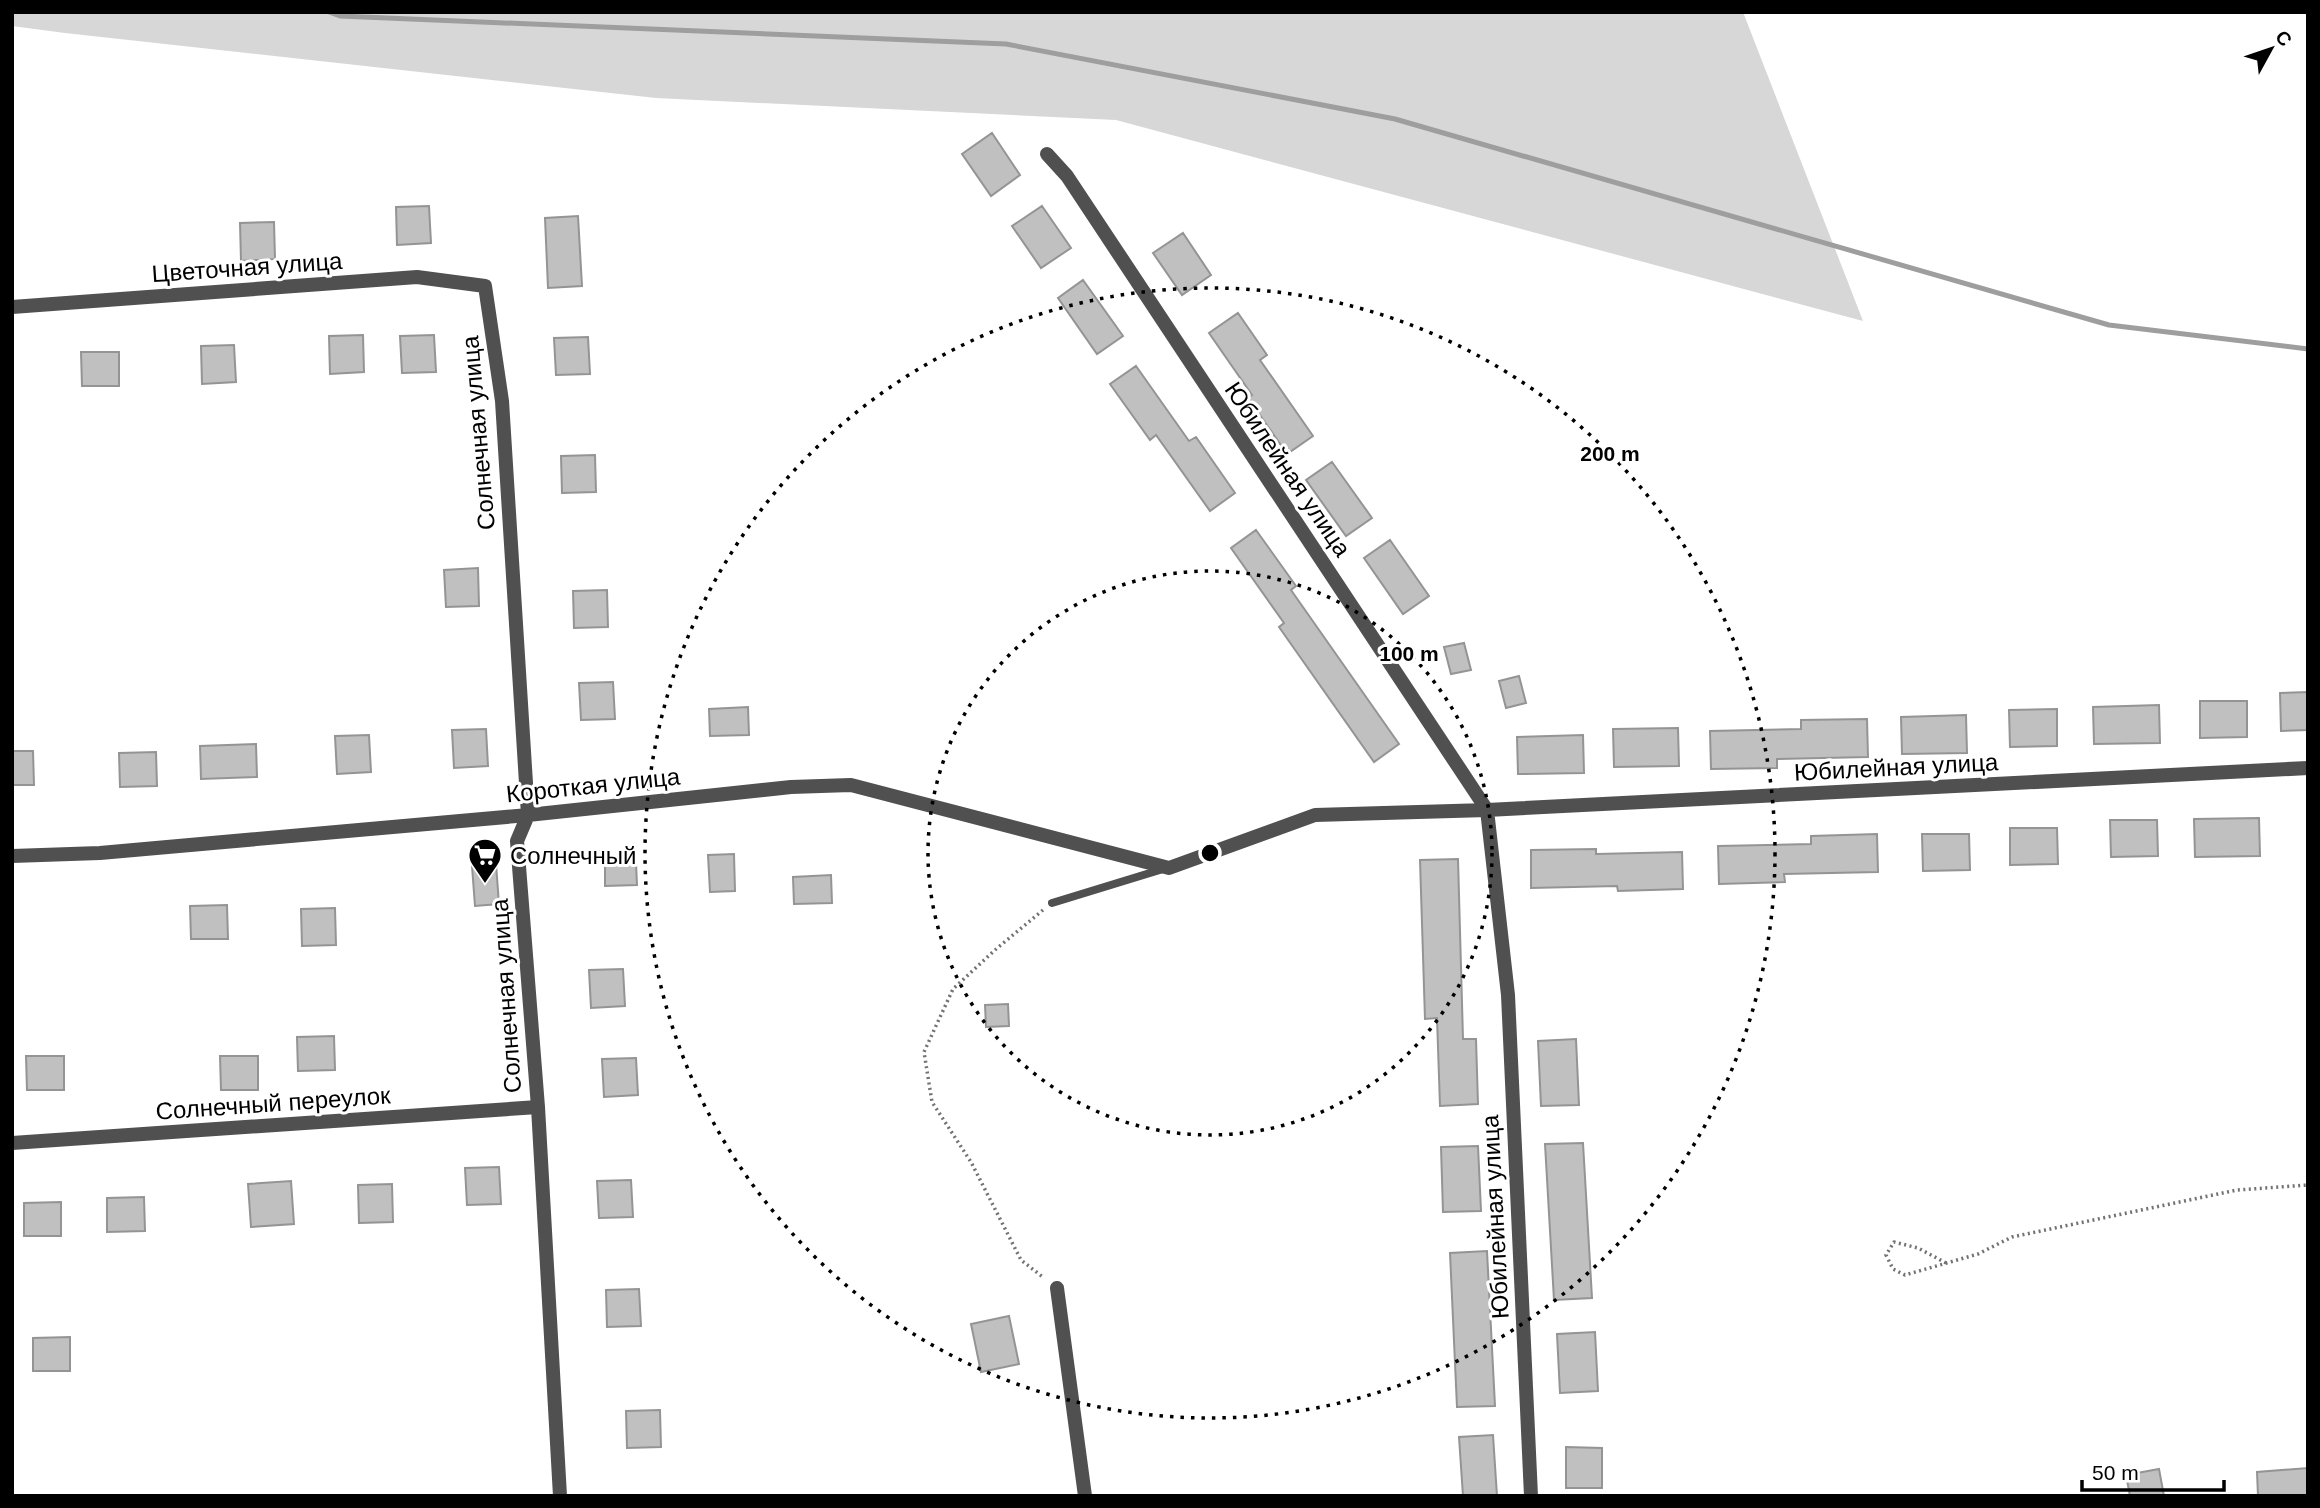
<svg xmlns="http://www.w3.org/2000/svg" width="2320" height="1508" viewBox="0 0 2320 1508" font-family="Arial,sans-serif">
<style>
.green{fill:#d7d7d7}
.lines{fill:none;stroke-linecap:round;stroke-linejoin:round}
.stream{stroke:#9e9e9e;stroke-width:5}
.building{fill:#c0c0c0;stroke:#949494;stroke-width:2}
.path{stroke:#727272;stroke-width:3.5;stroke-dasharray:2 3.5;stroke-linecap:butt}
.service{stroke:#505050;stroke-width:8}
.minor{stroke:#505050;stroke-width:14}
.ring{fill:none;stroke:#000;stroke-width:3.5;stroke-dasharray:3.5 7}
.labels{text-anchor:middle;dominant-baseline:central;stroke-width:6;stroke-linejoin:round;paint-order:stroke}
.street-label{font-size:24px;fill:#000;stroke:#fff}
.poi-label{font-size:24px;fill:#000;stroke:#fff;text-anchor:start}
.centre{fill:#000;stroke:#fff;stroke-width:3.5}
.ring-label{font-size:21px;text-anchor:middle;font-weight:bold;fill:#000;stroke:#fff;stroke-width:6;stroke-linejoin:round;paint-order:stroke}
</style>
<rect width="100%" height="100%" fill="#fff"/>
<!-- green -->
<path class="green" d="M12,12H1743L1863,321L1116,120L656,98L65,33L12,26Z"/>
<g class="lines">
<!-- stream -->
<path class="stream" d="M329,12L340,16L1006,44L1395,119L2109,325L2308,349"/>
</g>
<!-- building -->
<path class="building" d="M992,133L1020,175L991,196L962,154Z
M429,206L431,243L397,245L396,207Z
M1042,206L1071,248L1041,268L1012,226Z
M578,216L582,286L548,288L545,218Z
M274,222L275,259L241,261L240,223Z
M1183,233L1211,275L1182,295L1153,253Z
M1083,280L1123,336L1097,354L1058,298Z
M1238,313L1267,355L1260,360L1313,436L1287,454L1248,398L1252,395L1209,333Z
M363,335L364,372L330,374L329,336Z
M434,335L436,372L402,373L400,336Z
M588,337L590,374L556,375L554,338Z
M234,345L236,382L202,384L201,346Z
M81,352H119V386H82Z
M1136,366L1189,441L1196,437L1235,493L1210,511L1156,435L1150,440L1110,384Z
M595,455L596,492L562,493L561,456Z
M1332,462L1372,518L1346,536L1306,480Z
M1256,530L1296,586L1291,590L1399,744L1374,762L1279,627L1284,623L1231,548Z
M1390,540L1429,596L1403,614L1364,558Z
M478,568L479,606L446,607L444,570Z
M607,590L608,627L574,628L573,591Z
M1464,643L1471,670L1451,674L1444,647Z
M1519,676L1526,703L1506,708L1499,681Z
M613,682L615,719L581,720L579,683Z
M2308,692V730L2281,731L2280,693Z
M2200,701H2247V737L2200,738Z
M2159,705L2160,743L2094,744L2093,707Z
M748,707L749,735L710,736L709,709Z
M2057,709V746L2010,747L2009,710Z
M1966,715L1967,753L1902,754L1901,717Z
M1867,719L1868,757L1777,759V768L1711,769L1710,731L1801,729V720Z
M1678,728L1679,766L1614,767L1613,729Z
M486,729L488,766L454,768L452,730Z
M369,735L371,772L337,774L335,736Z
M1583,735L1584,773L1518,774L1517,737Z
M256,744L257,777L201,779L200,746Z
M12,751H33L34,785H12Z
M156,752L157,786L120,787L119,753Z
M2259,818L2260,856L2195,857L2194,819Z
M2110,820H2157L2158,856L2111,857Z
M2010,828H2057L2058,864L2010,865Z
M1877,834L1878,872L1784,874L1785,882L1719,884L1718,846L1811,844V836Z
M1922,834H1969L1970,870L1923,871Z
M1596,849V854L1682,852L1683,889L1618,891L1617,886L1531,888V850Z
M734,854L735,891L710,892L708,855Z
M1458,859L1463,1039H1476L1478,1104L1440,1106L1437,1018L1425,1019L1420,860Z
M636,863L637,885L605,886V864Z
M496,864L499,904L475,906L472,866Z
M831,875L832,903L794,904L793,877Z
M227,905L228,939H191L190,906Z
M335,908L336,945L302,946L301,909Z
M623,969L625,1006L591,1008L589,970Z
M1008,1004L1009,1026L986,1027L985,1005Z
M334,1036L335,1070L298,1071L297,1037Z
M1576,1039L1579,1105L1541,1106L1538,1041Z
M26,1056H64V1090H27Z
M220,1056H258V1090H221Z
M636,1058L638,1095L604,1097L602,1059Z
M1583,1143L1592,1298L1554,1300L1545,1144Z
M1478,1146L1481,1211L1443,1212L1441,1147Z
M499,1167L501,1204L467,1205L465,1168Z
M631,1180L633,1217L599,1218L597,1181Z
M291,1181L294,1224L251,1227L248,1184Z
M392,1184L393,1222L359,1223L358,1185Z
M144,1197L145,1231L107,1232V1198Z
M61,1202V1236H24V1203Z
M1487,1251L1495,1406L1457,1407L1450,1253Z
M639,1289L641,1326L607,1327L606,1290Z
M1009,1316L1019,1364L981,1372L971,1324Z
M1595,1332L1598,1391L1560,1393L1557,1334Z
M70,1337V1371H33V1338Z
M660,1410L661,1447L627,1448L626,1411Z
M1493,1435L1497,1496H1463L1459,1437Z
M1566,1447L1602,1448V1488H1566Z
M2308,1468V1496H2258L2257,1472Z
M2159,1469L2164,1496H2130L2126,1475Z"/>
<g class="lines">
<!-- path -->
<path class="path" d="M1043,910L995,950L953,989L924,1052L932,1102L971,1162L1021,1260L1044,1278
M1946,1263L1918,1248L1894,1242L1886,1255L1893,1269L1905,1275L1978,1254L2012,1237L2237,1190L2308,1185"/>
<!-- service -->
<path class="service" d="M1052,903L1163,869"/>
<!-- minor -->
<path class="minor" d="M1047,154L1067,176L1487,810L1508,995L1531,1496
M12,307L417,277L485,286L502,401L528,815L517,841L538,1107L560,1496
M12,856L100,853L528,815L791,787L851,785L1169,868L1315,815L1487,810L2308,768
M12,1143L538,1107
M1057,1288L1085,1496"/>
</g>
<!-- distance rings -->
<g class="ring">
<circle cx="1210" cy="853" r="282"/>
<circle cx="1210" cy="853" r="565"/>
</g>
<!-- icons -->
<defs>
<symbol id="supermarket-pin" viewBox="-11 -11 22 30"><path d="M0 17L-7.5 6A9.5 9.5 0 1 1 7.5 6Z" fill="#000" stroke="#fff"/><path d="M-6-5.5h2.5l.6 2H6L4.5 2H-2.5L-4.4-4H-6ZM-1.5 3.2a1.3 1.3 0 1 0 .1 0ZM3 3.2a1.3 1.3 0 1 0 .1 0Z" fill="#fff"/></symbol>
</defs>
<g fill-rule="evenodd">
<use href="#supermarket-pin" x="466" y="836" width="38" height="52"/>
</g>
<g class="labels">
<!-- street labels -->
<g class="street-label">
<text transform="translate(247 267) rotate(-4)">Цветочная улица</text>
<text transform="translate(478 433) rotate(-95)">Солнечная улица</text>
<text transform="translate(1288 469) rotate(56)">Юбилейная улица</text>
<text transform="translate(1896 767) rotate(-3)">Юбилейная улица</text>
<text transform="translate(593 785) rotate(-6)">Короткая улица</text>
<text transform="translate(506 996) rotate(-94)">Солнечная улица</text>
<text transform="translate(273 1103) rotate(-4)">Солнечный переулок</text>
<text transform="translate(1495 1217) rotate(-93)">Юбилейная улица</text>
</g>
<!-- poi labels -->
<g class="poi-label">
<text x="510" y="855">Солнечный</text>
</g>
</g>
<circle cx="1210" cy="853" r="10" class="centre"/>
<g class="ring-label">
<text x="1610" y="461">200 m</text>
<text x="1409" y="661">100 m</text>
</g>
<!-- border -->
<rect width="2320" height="1508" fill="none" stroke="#000000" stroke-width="28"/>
<!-- north arrow -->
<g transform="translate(2271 49) rotate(50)" stroke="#ffffff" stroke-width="5" paint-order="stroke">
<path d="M0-5L12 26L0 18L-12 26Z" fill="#000000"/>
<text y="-10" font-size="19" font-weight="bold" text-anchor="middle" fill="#000000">С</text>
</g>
<!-- scale -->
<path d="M2082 1480v10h142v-10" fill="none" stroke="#000000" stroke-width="3.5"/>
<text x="2092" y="1480" font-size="21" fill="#000000" stroke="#ffffff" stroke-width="5" paint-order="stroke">50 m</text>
</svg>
